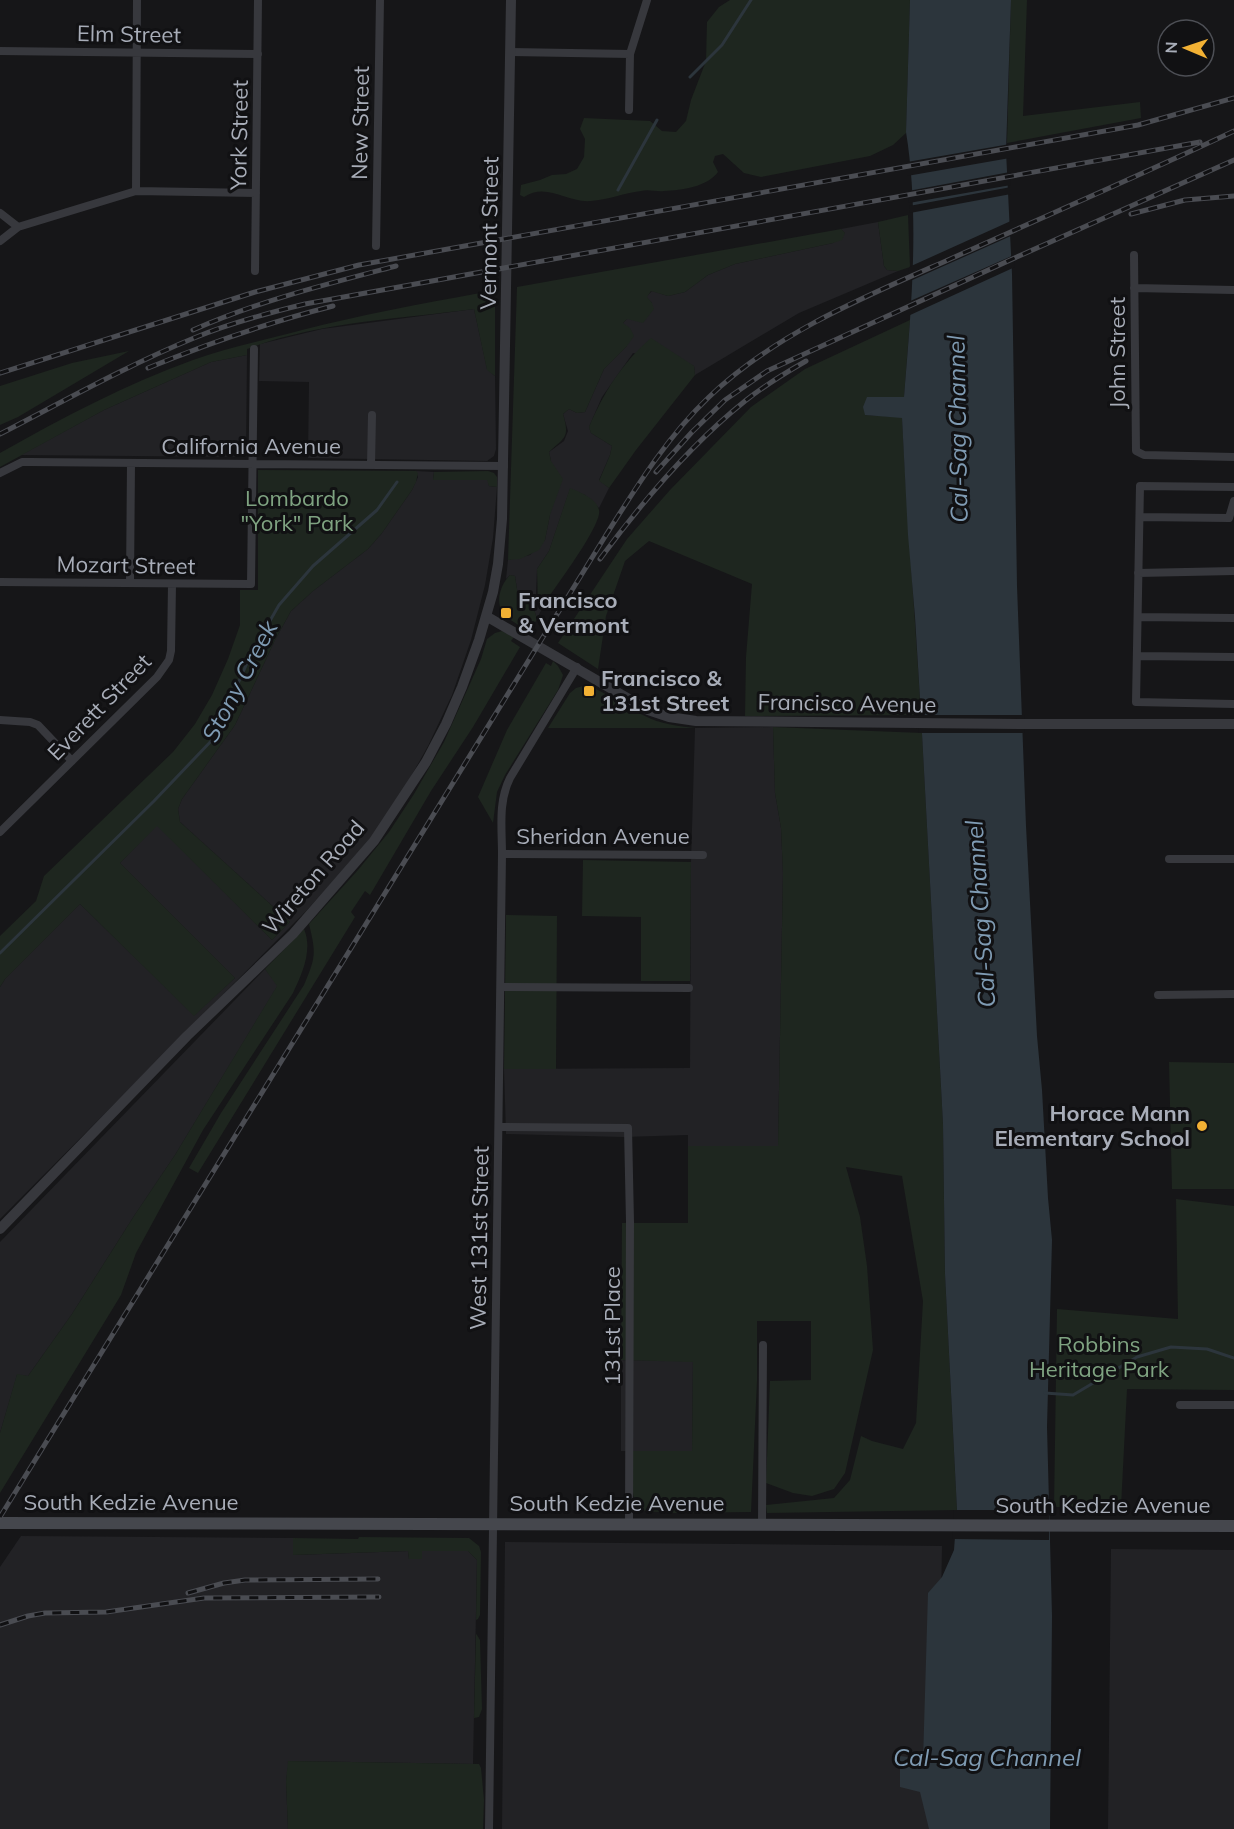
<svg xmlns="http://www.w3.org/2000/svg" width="1234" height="1829" viewBox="0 0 1234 1829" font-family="Mulish,sans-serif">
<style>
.built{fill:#222225}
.green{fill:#1e261f}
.water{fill:#2c353c}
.pier{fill:#161618}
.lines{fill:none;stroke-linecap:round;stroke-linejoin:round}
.stream{stroke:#2c353c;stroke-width:3}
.minor{stroke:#37383d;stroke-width:8}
.tertiary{stroke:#37383d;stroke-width:10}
.secondary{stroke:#45474d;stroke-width:12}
.rail-casing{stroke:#4a4c52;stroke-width:5}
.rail{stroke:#111113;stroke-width:3;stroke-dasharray:9;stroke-linecap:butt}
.poi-dot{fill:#f2b134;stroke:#111113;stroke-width:2}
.labels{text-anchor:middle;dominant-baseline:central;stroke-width:6;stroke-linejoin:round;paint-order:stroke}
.street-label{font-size:22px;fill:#a8adb8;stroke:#111113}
.park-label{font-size:22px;fill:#7fa381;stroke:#111113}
.poi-label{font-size:22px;font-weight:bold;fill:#a8adb8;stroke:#111113;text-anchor:start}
.water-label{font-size:24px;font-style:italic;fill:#7f9bb3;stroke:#111113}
</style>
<rect width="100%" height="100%" fill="#161618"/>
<!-- built -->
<path class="built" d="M878,222L884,266L887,270L898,271L799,313L695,375L694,366L633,353L602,397L589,427L591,433L612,446L610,455L599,480L609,488L599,508L585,495L570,489L549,551L537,569L536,594L538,604H544L537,619L533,606L530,603L522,600L518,596L515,576L510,575L506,579L508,560L530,555L545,540L550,515L551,461L549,452L564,441L568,431L563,414L569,409L577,413L585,412L604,369L627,346L622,324L627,319L652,303L646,297L652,291L668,296L685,292L708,275L735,264L833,243L845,233L841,229Z
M474,309L487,369L495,376L496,449L494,456L487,461L308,458L309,382L259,381L260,344L322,329Z
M247,355L246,454L243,457L21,455L104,410L211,362Z
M416,471L434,472L433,480H488L489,486L497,487L493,538L485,585L471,640L452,695L428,746L400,796L370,840L307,910L0,1219V987L5,979L80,904L194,1015L235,978L120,863L157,825L272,940L290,922L180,822L178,809L182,799L235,725L275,640L291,611L313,591L368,549L382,533L412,490L418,477Z
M773,727L775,793L781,828L783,873L778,1146H688V1135L623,1137L506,1134L504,1069L690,1068L691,862L695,728Z
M265,969L278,985L175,1155L134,1216L72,1314L28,1376L17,1375L0,1433V1242Z
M621,1360L693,1361L692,1451H621Z
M21,1536L293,1538V1555L408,1551L409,1559H422V1551H468L477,1560L473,1764L289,1761L286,1781L288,1829H0V1567Z
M505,1542L942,1546L937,1829H502Z
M1111,1549L1234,1550V1829H1108Z"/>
<!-- green -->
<path class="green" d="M730,0H910L906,133L893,145L870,156L761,177L744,173L723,154L715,156L713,162L718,172C707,187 682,190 664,191C656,192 649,189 641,191C624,193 607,200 591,201C566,203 547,182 524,197L520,195L521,185L540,180L552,175L566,174L577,169L584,157L585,139L580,129L584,118L650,121L662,131L676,132L686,121L691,100L706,61L707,22L719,7Z
M1011,0H1027L1023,116L1140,102L1141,118L1007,143Z
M908,215L910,267L898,271L887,270L884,266L878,222Z
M841,229L845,233L842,240L833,243L735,264L708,275L685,292L668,296L651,291L647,297L652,303L654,309L643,323L627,319L623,323L630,328L634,336L627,346L604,369L585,412L577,413L569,409L563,414C570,438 565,437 549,452L551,461L563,479L550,515L545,540L539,550L520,559L508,560L517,287Z
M480,293L491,294L495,307V376L487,370L474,309C400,319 317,322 247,349V355L211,362L104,410L0,467V453C62,418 126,384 193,360C229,347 265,340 302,330C361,315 420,304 480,293Z
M910,320L904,397H868L865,415L902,417C907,517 915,616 921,715L745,716L746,657L752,584L649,541L625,561L606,616L598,669L558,643L627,539L670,490L751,407L805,369Z
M651,338L694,366L695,375L636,450L609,488L599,481L610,455L612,446L591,433L589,427C604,392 622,363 651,338Z
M129,351L18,417L0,425V386L72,363Z
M258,470L416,471L418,473L416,482L412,490L382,533L368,549L313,591L291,611L275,640L235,725L182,799L178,809L180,822L290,922L272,940L157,826L120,863L235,978L194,1016L80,904L5,979L0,987V936L36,901L44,876L173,752L195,724L212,695L228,659L240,625V590H258Z
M488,471L494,473L497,477V487L489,486L487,480H433L434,472Z
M570,488C580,492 597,499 599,510C603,524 554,589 544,604L538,605L537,569L549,551Z
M510,575L515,576L518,596L522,600L530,603L533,606L537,619L532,628L523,625L521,627C516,623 509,620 505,615C494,604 500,585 510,575Z
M502,631L514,637L511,641L520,647L473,727L431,791L370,895L365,891L351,912L355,917L198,1173L189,1168L221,1113L304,985C316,957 316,953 309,924L358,870L389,832L414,794L444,742L481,659L487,639L495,633Z
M553,661L558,666L563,675L558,690L505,775L497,792L493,823L478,797L507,730L546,663L551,666Z
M587,685C607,693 625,707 645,716C660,724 678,726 695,728H548L570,693L576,688Z
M773,727L922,733L943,1124L945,1274L957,1510L767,1513L766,1505L834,1498L850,1480L861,1436L872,1441L903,1449L916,1423L923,1301L902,1176L846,1167L860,1217L867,1266L873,1350L845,1473L834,1489L812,1496L793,1493L766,1483L770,1381L811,1380V1321H757V1381L751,1512L675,1513L645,1511L635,1504L632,1487V1451H692L693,1362L621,1360L622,1223H688V1146H778L783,873L781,828L775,793Z
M583,860L691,862L690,981H641V917L582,916Z
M506,915L557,916L556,1069H504Z
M304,929C313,950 302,974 293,993L203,1130L136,1253L121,1295L0,1493V1433L17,1374L28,1376L72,1314L134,1216L175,1155L277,986L265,969Z
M1169,1062L1234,1063V1189H1172Z
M1176,1199L1234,1206V1390L1127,1389L1121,1507H1054L1057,1309L1178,1319Z
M359,1537L469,1538L479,1546L481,1552L480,1615L478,1619L476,1620L477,1560L468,1551H422V1559H409L408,1551L293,1555V1538L358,1539Z
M476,1634L477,1635L480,1640L482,1709L479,1717L474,1718Z
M288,1761L479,1764L481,1768L484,1800L483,1829H288L286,1781Z"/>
<!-- water -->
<path class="water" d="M910,0H1011L1006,151L1012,274L1017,586L1026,826L1037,1036L1042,1090L1048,1198L1052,1240L1047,1427L1052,1616L1050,1829H929L920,1792L900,1787V1756L908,1757L917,1763L923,1761L928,1593L942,1577L954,1550L957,1510L945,1274L943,1124L921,715L915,617L908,535L902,418L865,415L863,407L867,397H904C911,310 920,219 906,132Z"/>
<!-- pier -->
<path class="pier" d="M1010,144V158L907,176V162Z
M1010,172L1011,185L909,203L908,191Z
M1011,187V194L910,213L909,206Z
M1013,220V235L908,282L909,267Z
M1014,255L1015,267L908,316V302Z
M918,715H1024L1025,733H919Z
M954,1510H1049V1540L952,1539Z"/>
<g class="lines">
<!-- stream -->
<path class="stream" d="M690,77L722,45L751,0
M618,190L657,120
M0,953L154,801L214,738L251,654L279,605L313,566L377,510L397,482
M1045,1393L1073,1395L1137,1357L1171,1347L1207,1349L1234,1358"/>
<!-- minor -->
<path class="minor" d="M0,51L258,54
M511,52L630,54
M629,110L630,54L647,0
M136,191L137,0
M0,213L18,227
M0,241L18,227L136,191L256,193
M376,246L380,0
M1134,255L1136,451L1144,455L1234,457
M255,271L258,0
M1134,288L1234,290
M371,465L372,415
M0,473L22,462H30L504,466
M1234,487L1140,486L1136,702L1234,704
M1140,517L1229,518L1234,501
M1138,573L1234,571
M0,582L251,584L254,349
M130,583L131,463
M1138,617L1234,618
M1137,656L1234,657
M0,720L30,722L38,725L72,761
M0,832L157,677L169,660L171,651L172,584
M502,854L703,855
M1169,859H1234
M501,987L689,988
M1158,995L1234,994
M499,1127L628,1128L630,1222L629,1524
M1180,1405H1234
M762,1525L763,1345
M489,1829L502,854C502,828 498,802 510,778L577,667"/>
<!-- tertiary -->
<path class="tertiary" d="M486,616L648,710L669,717L696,721L1025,724H1234
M0,1229L187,1036L293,934L374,841L426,762L446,724L462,687L479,640L493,592L498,564L502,519L511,0"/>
<!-- secondary -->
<path class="secondary" d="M0,1523L1234,1526"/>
<defs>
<path id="rail" d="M1131,214L1185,200L1234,196
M193,330C258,301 327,284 396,266
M148,368C209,343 270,322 333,306
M0,373L255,292L359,265L1138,125L1234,98
M0,434C64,401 128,365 194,338C230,323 268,313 305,304L1200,142
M656,472L692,432L725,400L767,371L1019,256L1234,160
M600,559C642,502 690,445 745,401C764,386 785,373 806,361
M0,1517L606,535C637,486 667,437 709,397C776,333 864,297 948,260C1043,217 1139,176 1234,131
M188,1593L224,1583L245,1580L378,1579
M0,1625L28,1616L45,1613L106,1612L204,1598L379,1597"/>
</defs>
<!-- rail casing -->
<use href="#rail" class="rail-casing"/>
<!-- rail -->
<use href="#rail" class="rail"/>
</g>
<!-- markers -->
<g class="poi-dot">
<rect x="500" y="607" width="12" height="12" rx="3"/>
<rect x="583" y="685" width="12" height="12" rx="3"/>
<circle cx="1202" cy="1126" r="6"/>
</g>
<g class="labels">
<!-- street labels -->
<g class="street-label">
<text transform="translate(129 34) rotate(1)">Elm Street</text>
<text transform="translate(360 123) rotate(-89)">New Street</text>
<text transform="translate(239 135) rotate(-89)">York Street</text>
<text transform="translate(489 233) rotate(-89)">Vermont Street</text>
<text transform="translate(1117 353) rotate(-90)">John Street</text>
<text x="251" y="446">California Avenue</text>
<text transform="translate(126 565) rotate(1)">Mozart Street</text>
<text transform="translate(847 703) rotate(1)">Francisco Avenue</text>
<text transform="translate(99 707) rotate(-46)">Everett Street</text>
<text x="603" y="836">Sheridan Avenue</text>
<text transform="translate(313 877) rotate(-49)">Wireton Road</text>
<text transform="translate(479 1238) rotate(-89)">West 131st Street</text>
<text transform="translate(612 1326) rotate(-90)">131st Place</text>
<text x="131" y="1502">South Kedzie Avenue</text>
<text x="617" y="1503">South Kedzie Avenue</text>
<text x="1103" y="1505">South Kedzie Avenue</text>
</g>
<!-- park labels -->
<g class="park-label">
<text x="297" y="498">Lombardo<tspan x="297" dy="25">"York" Park</tspan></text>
<text x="1099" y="1344">Robbins<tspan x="1099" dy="25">Heritage Park</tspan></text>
</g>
<!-- poi labels -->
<g class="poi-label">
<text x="518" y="600">Francisco<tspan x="518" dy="25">&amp; Vermont</tspan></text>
<text x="601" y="678">Francisco &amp;<tspan x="601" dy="25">131st Street</tspan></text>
<text x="1190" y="1113" text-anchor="end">Horace Mann<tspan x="1190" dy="25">Elementary School</tspan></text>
</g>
<!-- water labels -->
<g class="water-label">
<text transform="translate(957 429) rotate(-91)">Cal-Sag Channel</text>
<text transform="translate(239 681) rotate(-62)">Stony Creek</text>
<text transform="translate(980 914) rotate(-94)">Cal-Sag Channel</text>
<text x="987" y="1757">Cal-Sag Channel</text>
</g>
</g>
<!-- north arrow -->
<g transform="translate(1186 48) rotate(272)"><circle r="28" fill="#111113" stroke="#4d4f55" stroke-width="1.5"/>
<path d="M0-4.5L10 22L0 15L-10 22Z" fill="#f2b134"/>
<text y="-9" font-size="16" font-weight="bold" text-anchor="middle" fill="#a8adb8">N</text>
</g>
</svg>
